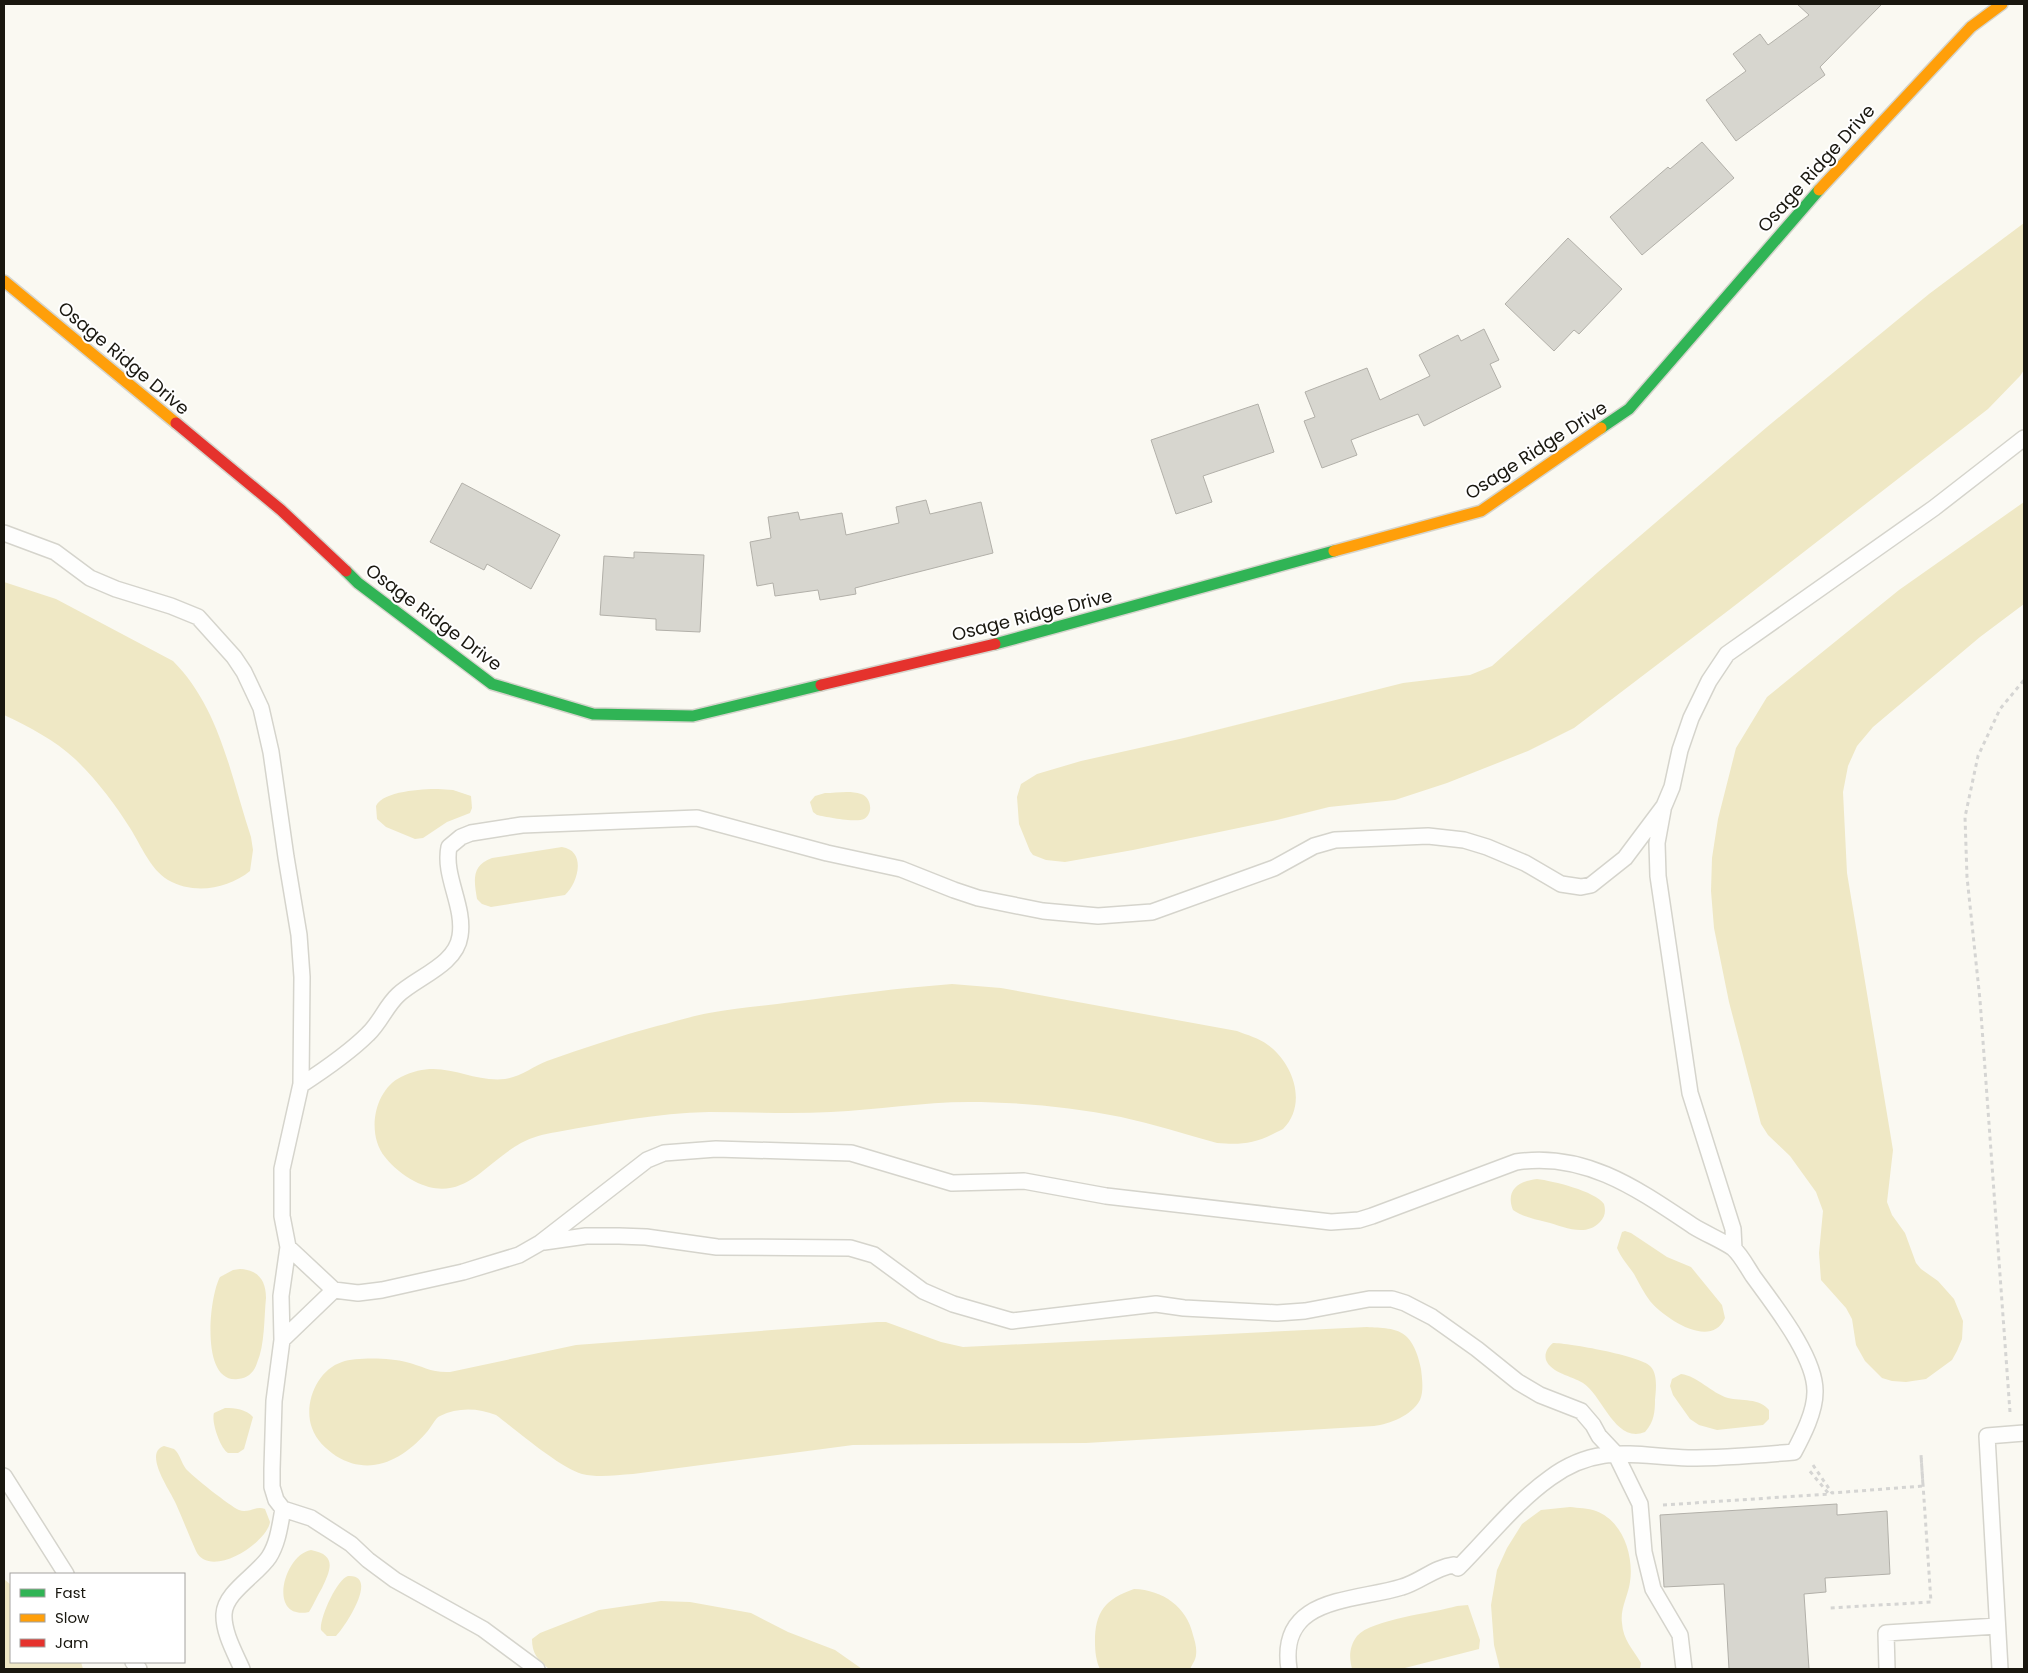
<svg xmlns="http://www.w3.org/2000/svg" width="2028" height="1673" viewBox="0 0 2028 1673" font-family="Poppins,sans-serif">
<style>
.green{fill:#efe8c5}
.building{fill:#d7d6cf;stroke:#b2b0a9}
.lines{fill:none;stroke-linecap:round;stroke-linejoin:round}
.lane-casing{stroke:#d5d4cc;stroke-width:18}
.fast-casing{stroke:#d5d4cc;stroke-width:14}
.slow-casing{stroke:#d5d4cc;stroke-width:14}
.jam-casing{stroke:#d5d4cc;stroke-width:14}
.path{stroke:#d5d5d3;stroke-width:3;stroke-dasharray:4 4;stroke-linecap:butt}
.lane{stroke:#fefefd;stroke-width:15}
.fast{stroke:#30b455;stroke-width:11}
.slow{stroke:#ff9f0a;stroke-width:11}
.jam{stroke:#e5322d;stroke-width:11}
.labels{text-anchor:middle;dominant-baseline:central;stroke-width:4;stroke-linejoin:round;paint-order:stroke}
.street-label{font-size:18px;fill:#19170f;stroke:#fff}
</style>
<rect width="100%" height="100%" fill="#faf9f2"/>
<!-- green -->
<path class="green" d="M2024,223V370L2020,376L1988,409L1729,610L1574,728L1528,751L1447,783L1395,800L1329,807L1277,820L1133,850L1065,862L1046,860L1033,855L1030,851L1019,824L1017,797L1021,784L1037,774L1081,761L1184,738L1403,683L1470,675L1492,666L1598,572L1767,427L1929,294Z
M2024,502V604L1980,637L1873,727L1857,746L1848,766L1843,792L1847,873L1893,1150L1887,1202L1892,1215L1905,1233L1916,1263L1921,1269L1938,1281L1954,1299L1963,1321L1962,1339L1957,1351L1952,1360L1926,1379L1906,1382L1892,1381L1882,1378L1865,1361L1856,1345L1852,1319L1846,1308L1821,1280L1819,1253L1823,1211L1816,1192L1790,1156L1768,1135L1761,1124L1729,1002L1714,928L1711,891L1712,858L1718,819L1736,748L1767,697L1899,590Z
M4,582L56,599L173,661C220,708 231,777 251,837L253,850L250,871C228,889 194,895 168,880C150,869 141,845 130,828C115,804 96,779 75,759C56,741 28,726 4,715Z
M438,789L453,790L471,796L472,808L470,813L447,822L423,838L415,839L386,827L377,819L376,806C383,791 422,789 438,789Z
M825,793C836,793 850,790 861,794C871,797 874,813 864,819C857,823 826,817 817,815L813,812L810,802L815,796Z
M562,847C587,851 578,883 565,895L491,907L482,904L477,899C474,880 471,866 492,858Z
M952,984L1001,988L1237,1031C1247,1035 1259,1038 1268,1045C1293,1063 1308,1104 1283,1129C1280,1131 1276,1132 1273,1134C1253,1144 1239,1145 1217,1143C1185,1134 1153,1124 1121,1117C1071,1107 1019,1102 969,1102C922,1102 877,1110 831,1112C790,1114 750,1112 709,1112C657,1113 607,1123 557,1132C544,1134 532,1137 521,1143C483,1164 462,1206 414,1181C403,1175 393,1167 385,1157C366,1134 374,1090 401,1077C442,1056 468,1083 505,1079C520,1077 534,1066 547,1061C583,1048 620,1036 657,1026C674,1022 692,1016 709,1013C736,1008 765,1006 792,1002C846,995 899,988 952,984Z
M1537,1179C1553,1181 1595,1191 1604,1204C1606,1211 1605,1217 1600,1222C1585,1238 1563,1226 1546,1222C1534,1219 1523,1217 1513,1210C1505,1190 1519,1181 1537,1179Z
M1625,1231L1631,1233L1667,1257L1691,1267L1722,1305L1725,1318C1711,1350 1664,1318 1650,1301C1644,1293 1639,1283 1634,1274C1628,1265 1621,1258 1617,1248L1622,1232Z
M240,1269C258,1270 266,1280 266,1298C264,1317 265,1345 257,1363C254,1372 248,1378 238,1379C200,1384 209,1297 220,1277L233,1270Z
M877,1322H886L941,1342L963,1347L1367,1327C1380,1328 1397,1327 1407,1337C1415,1345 1419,1359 1421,1369C1422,1378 1424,1391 1420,1400C1411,1416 1390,1424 1374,1426L1086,1443L853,1445L633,1474C616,1475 599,1478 582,1474C560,1468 516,1430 496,1415C478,1408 458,1407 440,1416C435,1418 431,1428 426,1433C402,1460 370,1477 336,1456C326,1449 316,1440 312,1428C303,1404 317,1370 342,1362C357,1357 391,1358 406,1362C423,1366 431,1373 450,1372L576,1345Z
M1553,1343C1569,1343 1641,1356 1650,1366C1658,1373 1656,1390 1655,1400C1655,1412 1654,1422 1645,1432C1615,1444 1603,1396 1583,1383C1572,1376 1551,1373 1546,1360C1544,1353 1548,1347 1553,1343Z
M1681,1374C1698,1376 1711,1393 1728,1398C1741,1401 1760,1398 1769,1410V1419L1763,1425L1717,1430L1699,1425L1690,1419L1673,1395L1670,1386L1672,1379Z
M225,1408C235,1408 246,1409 253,1417L244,1449L238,1453H228C220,1448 211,1421 214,1413Z
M164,1446L174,1449C180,1454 181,1462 186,1469C192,1476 230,1506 239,1510C248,1514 256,1505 265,1509L270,1522C267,1543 210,1580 196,1551C189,1535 183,1520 176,1504C172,1493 142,1453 164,1446Z
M1570,1507C1578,1508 1588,1508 1596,1511C1623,1521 1634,1556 1630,1582C1628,1596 1620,1609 1622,1623C1623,1640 1633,1649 1641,1663L1640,1669H1500L1494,1645L1491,1605L1497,1570L1507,1548L1522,1524L1541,1510Z
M311,1550C337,1555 331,1569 322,1588C317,1596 314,1604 309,1612C267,1621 283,1555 311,1550Z
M348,1576C380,1574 345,1627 336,1636H327L321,1630C319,1619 337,1579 348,1576Z
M4,1579L11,1585V1662H81L83,1669H4Z
M1134,1589C1163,1590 1187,1607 1193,1635C1195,1641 1197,1649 1196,1655C1196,1659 1192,1665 1190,1669H1100C1096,1661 1095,1651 1095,1642C1095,1612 1105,1599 1134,1589Z
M661,1601L690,1602L751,1613L788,1632L835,1650L862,1669H549C538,1660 532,1654 532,1639L540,1633L599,1610Z
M1468,1605L1480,1640L1479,1649L1401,1669H1352C1349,1657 1349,1647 1357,1636C1372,1619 1434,1613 1457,1606Z"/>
<!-- building -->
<path class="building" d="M1797,4H1882L1820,67L1825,75L1736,141L1706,100L1746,71L1733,54L1760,34L1768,45L1809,15Z
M1702,142L1734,178L1642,255L1610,217L1668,167L1670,169Z
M1568,238L1622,289L1579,334L1574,330L1554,351L1505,304Z
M1484,329L1499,360L1490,364L1501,387L1424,426L1418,414L1351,440L1357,455L1322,468L1304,421L1315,417L1305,392L1367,368L1380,400L1430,376L1419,355L1458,335L1461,341Z
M1258,404L1274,452L1203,476L1212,502L1176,514L1151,440Z
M462,483L560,535L531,589L487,564L484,570L430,542Z
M926,500L930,514L981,502L993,553L855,588L856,594L820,600L818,590L775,596L773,583L757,586L750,542L771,538L768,517L798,512L800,520L842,513L846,535L899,523L896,507Z
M634,552L704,555L700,632L656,630V619L600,615L604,556L634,558Z
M1837,1504V1515L1887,1511L1890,1574L1825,1578L1826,1592L1804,1594L1809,1669H1729L1724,1584L1664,1587L1660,1515Z"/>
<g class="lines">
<defs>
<path id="lane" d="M4,533L55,552L90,578L116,589L171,606L198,617L234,657L244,672L261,708L271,752L286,857L299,935L302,977L301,1084L282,1169V1216L288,1247L281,1296L282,1340L274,1401L272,1469V1487L276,1500L283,1509L311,1518L351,1544L368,1560L395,1580L483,1629L537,1669
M1663,810L1657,843L1658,876L1690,1093L1733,1229L1734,1249
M301,1085C324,1070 349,1053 368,1034C380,1023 386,1006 398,995C417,977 456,965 460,936C465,906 443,876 449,847L461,837L471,833L522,825L697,818L827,853L901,869L954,890L978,898L1043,911L1098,916L1152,912L1274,868L1314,846L1335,840L1359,839L1428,836L1464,840L1487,847L1525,863L1561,884L1581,887L1591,885L1625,858L1664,806L1672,787L1680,750L1691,718L1709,681L1727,654L1934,508L2024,438
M544,1242L586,1236H619L646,1237L717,1247L850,1248L874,1255L923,1291L953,1304L1012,1321L1156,1304L1184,1308L1277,1313L1305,1311L1369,1299H1392L1405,1303L1432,1317L1477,1349L1518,1382L1540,1395L1581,1411L1593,1425L1599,1436L1615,1453L1640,1504L1644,1552L1653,1589L1680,1635L1684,1669
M288,1247L334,1290L358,1293L382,1290L463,1272L519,1255L540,1243L647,1160L664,1153L716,1149L851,1153L952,1183L1024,1181L1106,1196L1331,1222L1359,1220L1372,1216L1516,1162C1585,1151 1639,1190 1693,1226C1706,1234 1721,1240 1733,1248C1741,1255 1747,1267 1753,1276C1773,1304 1816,1357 1815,1392C1815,1412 1803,1435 1794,1452C1759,1455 1723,1458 1688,1458C1635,1456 1597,1443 1550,1478C1515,1503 1488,1538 1458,1568L1454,1565C1435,1567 1420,1582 1402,1587C1353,1602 1278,1596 1289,1669
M282,1340L334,1290
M4,1476L66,1574
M133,1662L139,1669
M242,1669C235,1653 223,1632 224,1614C225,1592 257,1575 269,1557C278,1543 280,1525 283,1509
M1887,1669L1886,1633L1997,1626
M2000,1669L1987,1436L2024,1433"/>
<path id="fast" d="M1601,428L1629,409L1819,190
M346,571L358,583L492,684L593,714L693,716L821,685
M995,644L1334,551"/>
<path id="slow" d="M1819,190L1971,27L2002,4
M4,281L176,423
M1334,551L1481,511L1601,428"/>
<path id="jam" d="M176,423L281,510L346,571
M821,685L995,644"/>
</defs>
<!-- lane casing -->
<use href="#lane" class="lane-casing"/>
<!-- fast casing -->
<use href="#fast" class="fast-casing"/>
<!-- slow casing -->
<use href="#slow" class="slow-casing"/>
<!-- jam casing -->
<use href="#jam" class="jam-casing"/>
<!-- path -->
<path class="path" d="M2010,1412L1980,1000L1967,877L1965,817L1978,756L2000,709L2024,680
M1813,1465L1832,1493L1923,1486L1921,1455L1931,1602L1829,1608
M1663,1505L1829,1494L1808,1469"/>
<!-- lane -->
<use href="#lane" class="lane"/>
<!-- fast -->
<use href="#fast" class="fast"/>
<!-- slow -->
<use href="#slow" class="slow"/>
<!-- jam -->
<use href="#jam" class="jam"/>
</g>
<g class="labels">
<!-- street labels -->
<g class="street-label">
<text transform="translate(1816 168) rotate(-48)">Osage Ridge Drive</text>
<text transform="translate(124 358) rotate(40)">Osage Ridge Drive</text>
<text transform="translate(1536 450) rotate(-33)">Osage Ridge Drive</text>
<text transform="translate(1032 615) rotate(-14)">Osage Ridge Drive</text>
<text transform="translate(434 617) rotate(37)">Osage Ridge Drive</text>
</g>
</g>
<!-- border -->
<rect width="2028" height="1673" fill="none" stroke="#19170f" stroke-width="10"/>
<!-- legend -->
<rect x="10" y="1573" width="175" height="90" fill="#ffffff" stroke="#a3a29f"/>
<rect x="20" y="1589" width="25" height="8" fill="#30b455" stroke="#a3a29f"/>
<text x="55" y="1598" font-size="15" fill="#19170f">Fast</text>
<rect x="20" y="1614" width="25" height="8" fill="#ff9f0a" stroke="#a3a29f"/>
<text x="55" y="1623" font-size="15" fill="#19170f">Slow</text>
<rect x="20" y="1639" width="25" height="8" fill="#e5322d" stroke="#a3a29f"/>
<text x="55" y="1648" font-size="15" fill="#19170f">Jam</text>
</svg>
